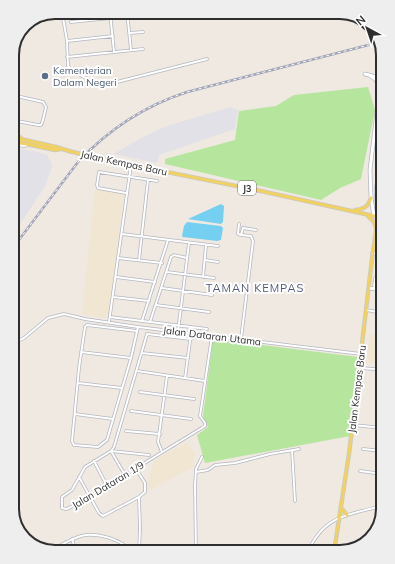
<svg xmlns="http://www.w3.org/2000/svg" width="395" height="564" viewBox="0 0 395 564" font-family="Mulish,sans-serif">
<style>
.industrial{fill:#e3e1e8}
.education{fill:#f0e6d1}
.green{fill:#b6e59e}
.water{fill:#75cff0}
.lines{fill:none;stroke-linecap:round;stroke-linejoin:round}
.street-casing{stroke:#b4b7c1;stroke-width:3.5}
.secondary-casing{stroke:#b4b7c1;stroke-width:4.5}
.primary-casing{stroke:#c9c9c9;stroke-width:4.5}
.street{stroke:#fff;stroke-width:2}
.secondary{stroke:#fff;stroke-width:3}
.primary{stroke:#f2d163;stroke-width:3}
.rail-casing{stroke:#a3a6b8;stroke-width:2.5}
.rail{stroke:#fff;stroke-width:1;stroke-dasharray:3;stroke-linecap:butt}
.primary-bridge-casing{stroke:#c9c9c9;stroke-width:4.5;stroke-linecap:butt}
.primary-bridge{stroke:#f2d163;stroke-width:3}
.service-dot{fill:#5c6f8a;stroke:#fff;stroke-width:1.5}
.labels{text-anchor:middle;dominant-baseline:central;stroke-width:4;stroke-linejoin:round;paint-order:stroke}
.shield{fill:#fff;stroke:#6d6d6d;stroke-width:1}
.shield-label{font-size:9px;font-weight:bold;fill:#2e2e2e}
.service-label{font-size:10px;fill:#4e5e75;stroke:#fff;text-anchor:start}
.street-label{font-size:10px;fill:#2e2e2e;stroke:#fff}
.neighbourhood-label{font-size:11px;letter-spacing:1px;fill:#4d5680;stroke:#fff}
.rim{fill:none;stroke:#2e2e2e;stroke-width:2}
</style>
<rect width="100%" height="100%" fill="#efe9e1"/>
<!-- industrial -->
<path class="industrial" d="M231,107L238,110L235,129L159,155L157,163L113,154L147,135L167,126Z
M12,148L34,151L47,155L51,162L52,167L45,186L23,220L12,233Z"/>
<!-- education -->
<path class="education" d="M95,189L124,193L109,314L105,318L82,314Z
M370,334L383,336V363H366Z
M187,442L195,453L193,467L149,491L147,485L154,461Z"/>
<!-- green -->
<path class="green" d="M368,87L375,110L361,179L340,188L321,200L165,164V159L235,140L239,111L276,106L294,95Z
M213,339L358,357L350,436L205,463L197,435L208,427L203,416Z"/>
<!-- water -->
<path class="water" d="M221,204L224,206L223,222L221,224L188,219Z
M187,222L221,226L223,228L221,240L217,241L183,237L182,236L184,226Z"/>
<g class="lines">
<defs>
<path id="street" d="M62,12L67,41L68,66C73,72 92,82 100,84C104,84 109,84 113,83L207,59
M110,12L114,52
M127,12L131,50
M128,18L142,16
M71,22L111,18
M130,33L143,32
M67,41L113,36
M67,57L143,49
M12,120L38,125H41L43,120L46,107L43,102L12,95
M12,144L24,146L28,145
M377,185L383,186
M126,193L98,188L97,185L99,172L157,181
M239,224L238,234L241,235
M122,234L218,246
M372,253L383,255
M118,258L162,263
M139,260L148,180
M205,260L218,262
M167,272L214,278
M116,277L155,282
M203,277L206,245
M162,288L212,295
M374,288L375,278
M113,297L149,301
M156,305L209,312
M366,310L383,313
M110,317L207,329
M142,321L168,240
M109,322L131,165
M150,322L171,257L174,255L187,258
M137,331L87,325L85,327L79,368L72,441L74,445L98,447L107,440L131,358L138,327
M178,331L189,243
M191,339L147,334L114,447L111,451L85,467L72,490L62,497V508L66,509L69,508L107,486L205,426V423L200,416L212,336
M241,339L253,241L251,236L241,235L243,228L256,230
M12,341L20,340L24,338L48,318L64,314L85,319L138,327L361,354
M81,352L131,358
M142,353L188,358
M360,368L374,369L383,368
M137,371L205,381
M185,378L191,334
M78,383L122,388
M140,392L194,399
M131,411L191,419
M75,414L113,419
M353,425L383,428
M379,428L381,404L383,401
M126,431L160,434
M363,449L383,451
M292,450L295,501
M111,451L149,455
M111,451L125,475
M162,452L158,442L167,376
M94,461L107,486
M360,471L383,474
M196,472L208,470L215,465L235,463L270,454L299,449
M79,477L99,513L103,516L139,497L145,492V483L136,469
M139,497L140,528L139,552
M72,539L76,552
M50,551C60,546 70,539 81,536C97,532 121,539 132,552
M196,552L195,486L196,469L202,457
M308,552C323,516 349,514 383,506"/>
<path id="secondary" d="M365,74L380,78
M369,75L375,79L380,86
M383,80L378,76C376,71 378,67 383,65
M374,216L371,198L370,170L381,79
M378,217L376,191L383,146
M369,288L383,290"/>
<path id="primary" d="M14,125L17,135L21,138
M12,137L56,147L69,151
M12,141L55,150L61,149
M93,157L261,191L383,218
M378,205L383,213
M355,210C364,209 368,207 371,198
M367,215L374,222L376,228
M378,229L383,223
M342,509L347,515
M334,552L349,454L372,259L378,217"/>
</defs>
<!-- street casing -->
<use href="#street" class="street-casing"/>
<!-- secondary casing -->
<use href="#secondary" class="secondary-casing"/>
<!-- primary casing -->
<use href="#primary" class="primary-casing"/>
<!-- street -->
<use href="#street" class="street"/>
<!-- secondary -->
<use href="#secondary" class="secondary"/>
<!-- primary -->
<use href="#primary" class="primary"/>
<defs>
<path id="rail" d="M12,249L78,162C109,129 144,106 187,92L380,42"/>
</defs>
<!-- rail casing -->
<use href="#rail" class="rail-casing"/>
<!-- rail -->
<use href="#rail" class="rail"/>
<defs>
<path id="primary-bridge" d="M69,151L93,157"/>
</defs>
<!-- primary-bridge casing -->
<use href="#primary-bridge" class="primary-bridge-casing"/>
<!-- primary-bridge -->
<use href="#primary-bridge" class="primary-bridge"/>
</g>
<!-- markers -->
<circle class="service-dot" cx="45" cy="76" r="4"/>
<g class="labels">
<!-- shield labels -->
<rect class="shield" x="238" y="181" width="18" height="14" rx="3"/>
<g class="shield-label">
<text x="247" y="188">J3</text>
</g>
<!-- service labels -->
<g class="service-label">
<text x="53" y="70">Kementerian<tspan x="53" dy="12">Dalam Negeri</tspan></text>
</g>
<!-- street labels -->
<g class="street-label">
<text transform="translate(124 163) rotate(12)">Jalan Kempas Baru</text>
<text transform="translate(212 336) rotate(7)">Jalan Dataran Utama</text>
<text transform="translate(357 389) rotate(-83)">Jalan Kempas Baru</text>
<text transform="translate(108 485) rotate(-31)">Jalan Dataran 1/9</text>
</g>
<!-- neighbourhood labels -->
<g class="neighbourhood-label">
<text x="255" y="288">TAMAN KEMPAS</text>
</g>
</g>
<!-- crop -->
<path d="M0 0H395V564H0ZM55 19H340A36 36 0 0 1 376 55V509A36 36 0 0 1 340 545H55A36 36 0 0 1 19 509V55A36 36 0 0 1 55 19Z" fill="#eee" fill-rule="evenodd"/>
<path class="rim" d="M55 19H340A36 36 0 0 1 376 55V509A36 36 0 0 1 340 545H55A36 36 0 0 1 19 509V55A36 36 0 0 1 55 19Z"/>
<!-- north arrow -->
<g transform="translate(367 28) rotate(320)" stroke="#ffffff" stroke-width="3" paint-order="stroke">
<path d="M0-3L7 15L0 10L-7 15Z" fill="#2e2e2e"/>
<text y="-6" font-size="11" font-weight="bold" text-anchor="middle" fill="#2e2e2e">N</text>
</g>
</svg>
